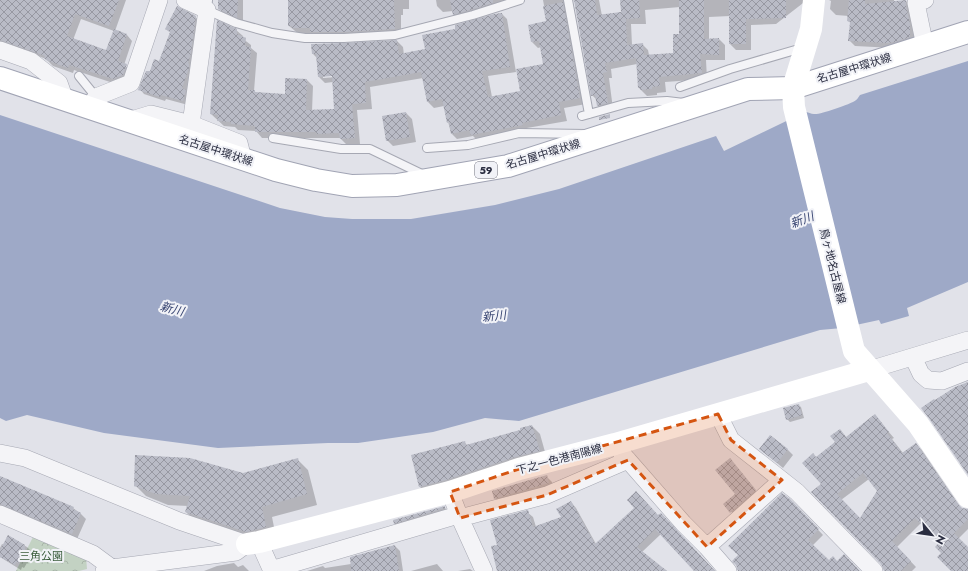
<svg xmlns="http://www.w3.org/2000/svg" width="968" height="571" viewBox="0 0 968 571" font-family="Jost,'Noto Sans JP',sans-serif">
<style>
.forest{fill:url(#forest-crowns)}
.water{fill:#9ea9c7}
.shadow{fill:#0003;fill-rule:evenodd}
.building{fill:url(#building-cross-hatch);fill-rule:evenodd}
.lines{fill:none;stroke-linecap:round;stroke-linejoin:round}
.lane-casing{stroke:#a6a8b3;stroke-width:10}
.street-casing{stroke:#a6a8b3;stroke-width:18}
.primary-casing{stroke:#a1a4b4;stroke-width:24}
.lane{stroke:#f4f4f7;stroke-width:8}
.street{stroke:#f4f4f7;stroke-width:17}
.secondary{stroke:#fff;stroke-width:22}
.primary{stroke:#fff;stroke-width:22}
.marked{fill:#d55511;fill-opacity:0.2;stroke:#d55511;stroke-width:3;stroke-dasharray:8 5;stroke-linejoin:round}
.labels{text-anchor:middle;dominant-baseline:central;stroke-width:4;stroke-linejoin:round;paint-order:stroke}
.shield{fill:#f1f2f7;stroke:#666877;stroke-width:1}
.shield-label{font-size:10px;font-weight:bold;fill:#2a2d40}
.street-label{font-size:11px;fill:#2a2d40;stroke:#f1f2f7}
.park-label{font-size:11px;fill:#385b3a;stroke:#f1f2f7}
.water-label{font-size:12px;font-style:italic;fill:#374471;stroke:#f1f2f7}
</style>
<defs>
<pattern id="forest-crowns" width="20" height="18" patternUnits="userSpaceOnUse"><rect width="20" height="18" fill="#c3d2c3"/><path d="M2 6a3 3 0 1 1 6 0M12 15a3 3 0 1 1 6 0" fill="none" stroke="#a8b5a9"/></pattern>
<pattern id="building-cross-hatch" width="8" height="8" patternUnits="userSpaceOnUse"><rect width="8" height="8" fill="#b9bbc6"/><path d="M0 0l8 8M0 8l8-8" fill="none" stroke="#9798a2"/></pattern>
</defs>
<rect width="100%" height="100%" fill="#e1e2e9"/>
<!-- forest -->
<path class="forest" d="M34,535L86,557L87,569L79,571H16Z"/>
<!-- water -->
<path class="water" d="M968,61V282L907,308L909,316L881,324L879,320L842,328L820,330L519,421L485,418L433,432L358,443H328L218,448L104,433L27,415L6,421L0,418V115L280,208L325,217L352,219H411L495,205L559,189L716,136L724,151L805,112C808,112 811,114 814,114C820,115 847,105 853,102C857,100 858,98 860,95Z"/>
<!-- shadow -->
<path class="shadow" d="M0,0H126L115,31L127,35L132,41L124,65L132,71L119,85L74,70L73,73L53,66L46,59L41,57L10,46L0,45ZM81,19L114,31L107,51L73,40Z
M219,0H243V22L224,14L219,8Z
M288,0H409V9H403V15H401V36L300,35L289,26Z
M436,0H512L460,20L454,14L453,11L443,12L437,6Z
M543,0H574L570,2L586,104L564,108L567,121L527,128L528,130L478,141L473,136L457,139L451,133L444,106L434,108L428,102L423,78L370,87L372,109L357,110L360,144L347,145L340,138H262L256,131L238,130L235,127L224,126L211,114L236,30L243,36L242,38L251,45V48L257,53L254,91L257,93L286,95V79L307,80L313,86L312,111L335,110L333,82L325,83L319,77L317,58L313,54L397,41L403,47L404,55L426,50L456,29V26L501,13L507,19L516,72L488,76L492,97L521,92L544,65L541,47L538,48L532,42L547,22ZM336,75L337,77L323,78V76Z
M575,0H599L602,16L622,12L621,0H807L776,24L751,25V50H736L730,44V16L709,17V40L719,39L725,45V60H706L707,79L665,82L666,92L657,93V95L647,96L639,88L637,64L611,69L612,78H609L613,109L604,111L598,106L597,100L592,95ZM680,7V35L674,54L649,55L648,50L642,44L632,45L631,24H646L645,10Z
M829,0H894V2L906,1L912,7L916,43L894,48L855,46L849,40L851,23L848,21L849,16L836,15L830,9L831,1Z
M195,17L201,22L188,105L166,99L165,101L144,94L140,89L150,73L160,62L171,33L166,29Z
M406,113L412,119L416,142L393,146L387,140Z
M798,405L801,407L804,418L790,422L787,419Z
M875,416L894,438L892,439L903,453L915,444L921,449L963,511L968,519V529L958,539L968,549V571H952L942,553L941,542L921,523L897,547L916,567L912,571H885V569L822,484L816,458L836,442L840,430L847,438ZM869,479L879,491L860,520L841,500Z
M532,426L540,434L547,459L428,495L420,487L464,442L468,446L522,431Z
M760,449H787L793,455L783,468Z
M297,459L308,470L317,505L272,517L276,537L257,542L197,523L186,512L188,506L168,505L146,496L135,485L243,474Z
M735,465L760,496L736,517L724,504L736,494Z
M546,476L552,482L554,489L501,504L495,498Z
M0,477L73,508L81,514L86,519L77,539L0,507Z
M790,500L823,535L812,546L829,562H837L859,571H739Z
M571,502L576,508L596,544L658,516L714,571H695L661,534L642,552L666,571H498V545L527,512L533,517L536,527L562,517Z
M444,507L450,513L400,529L394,523Z
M9,537L27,547L33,553L24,568L22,567L21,570L0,557V548L2,544L4,545Z
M395,546L400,551L403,571H307L323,566L325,568L351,564Z
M234,563L238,567L243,565L249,571H204L217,566Z
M437,564L443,571H411Z
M470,569L473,571H458Z"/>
<!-- building -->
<path class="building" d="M0,0H119L109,26L75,14L67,36L106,50L114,29L127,34L118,61L127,64L123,75L113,79L69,65L68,68L46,60L44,58L45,56L34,52L0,40Z
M218,0H238L237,18L218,9Z
M288,0H394L395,29L344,32H310V28H292V26H288Z
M450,0H493V3L453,15Z
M574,0H595L597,15L621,12L620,0H639L640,18L626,19L627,45L643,43L644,55L673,53V34H679V0H704V39L719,38V55L700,54L702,73L659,77L660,86L652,87V89L640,90V88H638L636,58L605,63L607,72L603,73L608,103L597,106L595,95L591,96Z
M729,0H786V18L746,19V44H729Z
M849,0H865V4L906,0V5L910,24V37L895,42L887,43L848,41L850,22L847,21Z
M563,2L580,98L559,102L561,115L522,123L523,125L471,135L469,130L451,134L449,122L447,123L442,99L427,102L421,72L365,82L366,103L352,104L355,138L340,139L339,133L317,134L316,132H255V126L231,124V122L217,121L218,115L210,114L217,20L237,29V34L246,38L245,46L251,47L248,90H255V92L285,94V78L307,79L306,110L334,109L332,76L318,77L316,54H312L311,44L344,43L397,40L399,54L425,49L422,35L455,29V25L494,14L502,13L510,67L482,71L488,97L520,91L516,69L543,64L539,41L531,42L528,25L546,21L543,6Z
M177,6L196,16L191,53L188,63L189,64V68L182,88L186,90L183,101L161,95L160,97L138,90L146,71H150L154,59L159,61L170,32L165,29Z
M406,112L410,137L386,141L382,116Z
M610,114V118L599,120V117Z
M968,382V475L928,417L921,408L934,399L935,400L955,387Z
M799,404L802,415L786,420L783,408Z
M875,414L889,432L887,433L902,453L916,443L958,504L962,508L968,509V519L954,533L968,547V571H951L937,557L941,553L935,547L939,542L915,518L892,541L911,561L901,571H884L881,564L811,492L821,484L802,463L813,453L816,457L835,442L830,436L840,429L846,437ZM863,473L877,491L860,518L837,494Z
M532,425L540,451L515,457L446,480L419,487L411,455L465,441L466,445L520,430V428Z
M770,435L788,449L777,463L759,449Z
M135,455L190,458L243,473L298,458L307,494L262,507L266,527L246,532L185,512L190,496L156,494L134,486Z
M730,458L756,490L730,513L723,504L735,494L715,470Z
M547,475L549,483L494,499L492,491Z
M0,476L74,507L73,509L81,513L72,534L0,504Z
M636,491L658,515L661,513L715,571H694L655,529L637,547L667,571H497L491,546L497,545L490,520L528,510L533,527L561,517L556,509L571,501L595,544L634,508L627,500Z
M782,493L790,499L819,529L808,540L829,560L833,556L837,561L844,554L860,571H738L736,565L732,561L738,555L728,546Z
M445,506V508L394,524L393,520Z
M8,535L25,545V550L18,563L16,562L15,565L0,557V550Z
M395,545L399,571H351L350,557Z"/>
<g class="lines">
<defs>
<path id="lane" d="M208,0L207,10L236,23L272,33L305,38H344L395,35L473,15L520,0
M568,0L589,114
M79,76L96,97
M680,87L730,69L802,48
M582,116L628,103L667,101L684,103
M273,138L341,149H370L424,175
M427,148L468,145L519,133L586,134"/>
<path id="street" d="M185,0L207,10L191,124L239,143L243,159
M925,0L916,3L925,46
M0,50L31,61L59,83L65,100
M89,108L96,97L131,83L159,0
M128,121L151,114L191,124
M913,357L921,374L928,380L942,381L968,371
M869,370L968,340
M718,414L731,440L797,492L874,571
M620,451L683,523L707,547L728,571
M0,453L25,458L179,521L247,544
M450,492L460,518L484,571
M0,514L93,554L112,568
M460,518L547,495L628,460
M259,542L272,571
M707,547L782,480
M271,570L458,515
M104,571L112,568L236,552L247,544"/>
<path id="primary" d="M0,78L276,170L316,180L352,186L397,185L508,166L748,89L793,88L968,32"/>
</defs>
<!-- lane casing -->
<use href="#lane" class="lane-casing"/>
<!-- street casing -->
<use href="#street" class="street-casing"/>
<!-- primary casing -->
<use href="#primary" class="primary-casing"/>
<!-- lane -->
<use href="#lane" class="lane"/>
<!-- street -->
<use href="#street" class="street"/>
<!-- secondary -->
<path class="secondary" d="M814,0L811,29L793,88L794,107L854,351L918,424L968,497
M247,544L259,542L450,492L519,469L615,444L869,370"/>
<!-- primary -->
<use href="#primary" class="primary"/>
</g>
<!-- marked area -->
<path class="marked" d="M718,414L731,440L782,480L707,547L628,460L547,495L460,518L450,492L519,469Z"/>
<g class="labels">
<!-- shield labels -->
<rect class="shield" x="475" y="162" width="22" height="16" rx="3"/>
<g class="shield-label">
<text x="486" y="170">59</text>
</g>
<!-- street labels -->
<g class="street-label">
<text transform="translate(854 68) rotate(-17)">名古屋中環状線</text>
<text transform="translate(216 150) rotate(18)">名古屋中環状線</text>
<text transform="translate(543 154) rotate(-17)">名古屋中環状線</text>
<text transform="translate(833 266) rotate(76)">鳥ヶ地名古屋線</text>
<text transform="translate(559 459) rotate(-15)">下之一色港南陽線</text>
</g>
<!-- park labels -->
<g class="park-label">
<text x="41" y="556">三角公園</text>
</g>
<!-- water labels -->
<g class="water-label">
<text transform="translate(802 220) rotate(-21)">新川</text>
<text transform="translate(172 309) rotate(14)">新川</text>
<text transform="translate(494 316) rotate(-6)">新川</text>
</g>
</g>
<!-- north arrow -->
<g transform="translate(932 535) rotate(119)" stroke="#f1f2f7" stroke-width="3" paint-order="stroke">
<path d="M0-3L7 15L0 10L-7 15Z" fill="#2a2d40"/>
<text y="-6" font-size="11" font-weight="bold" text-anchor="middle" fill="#2a2d40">N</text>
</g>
</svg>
